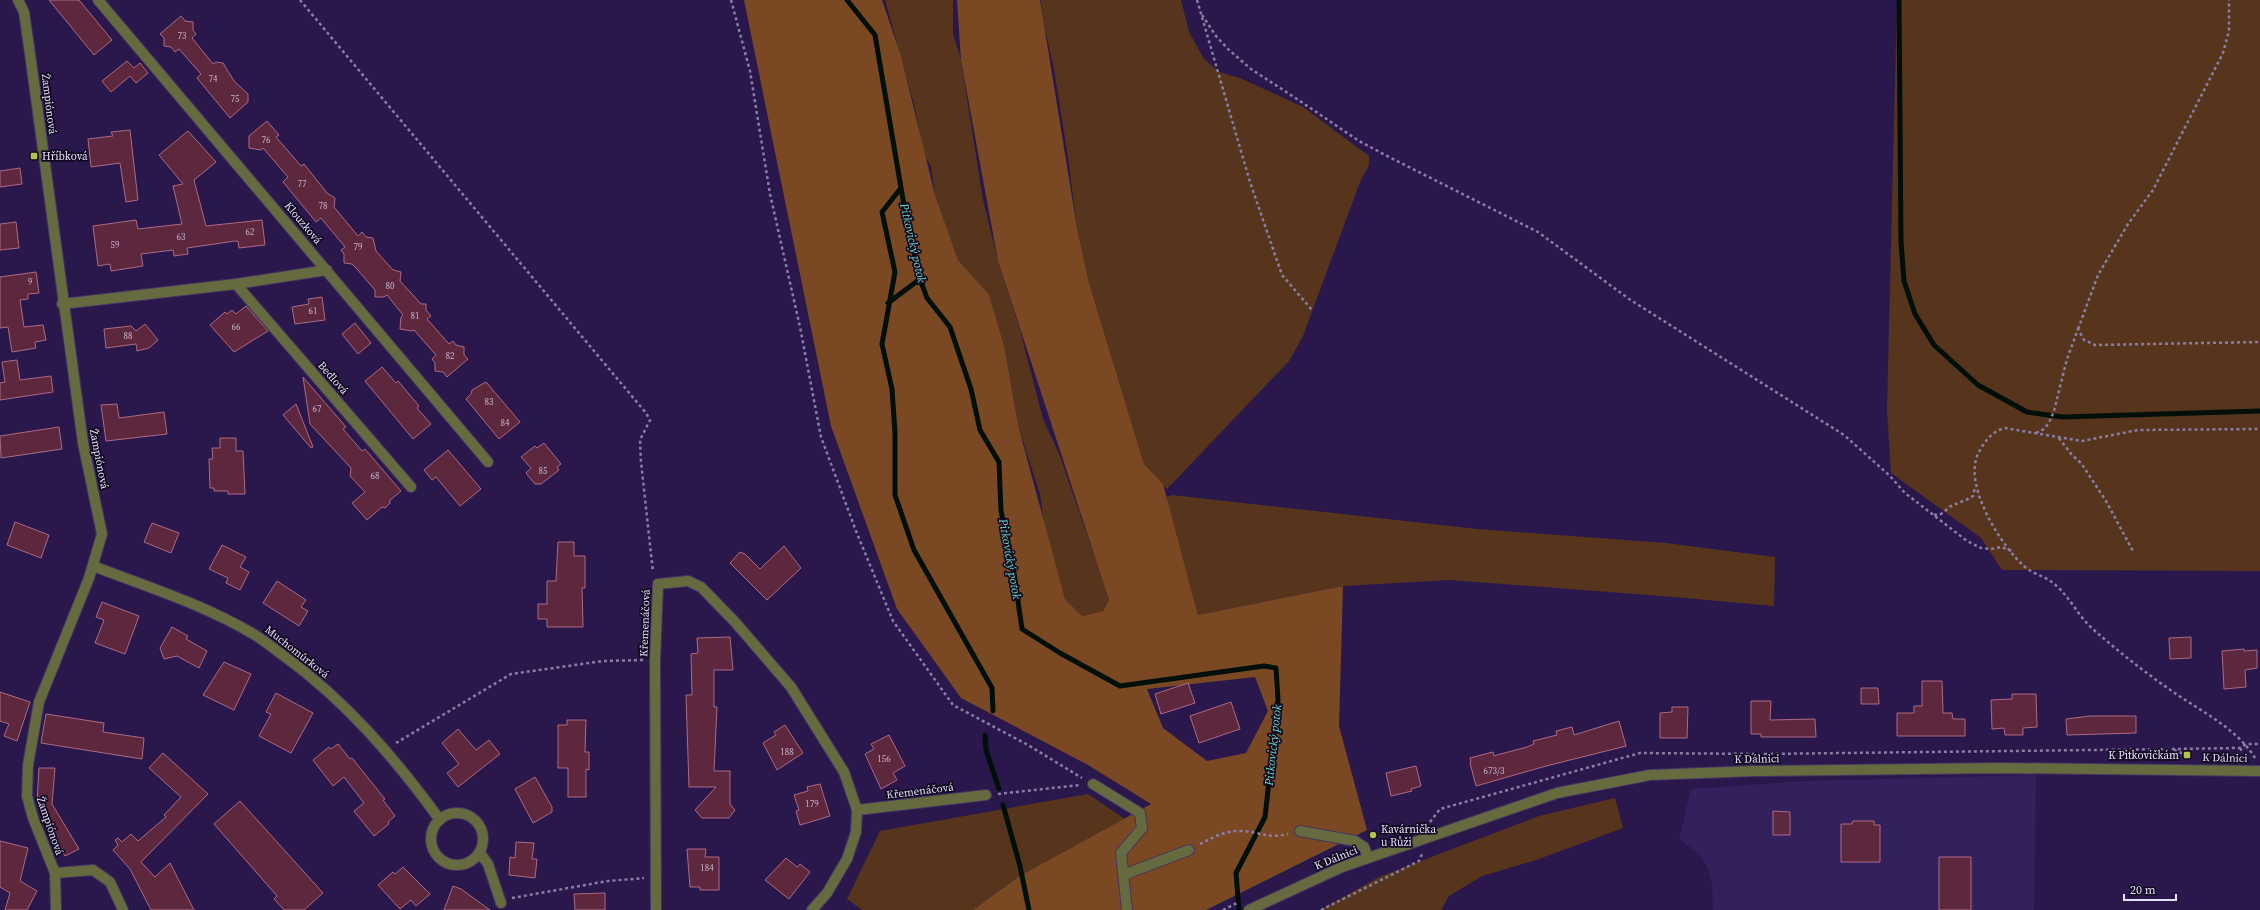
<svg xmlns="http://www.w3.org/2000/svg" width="2260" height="910" viewBox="0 0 2260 910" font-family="'Source Serif 4',serif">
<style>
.built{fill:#34205b}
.green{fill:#57351c}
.forest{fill:#7a4924;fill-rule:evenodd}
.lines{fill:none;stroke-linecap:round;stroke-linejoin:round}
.stream{stroke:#000f0a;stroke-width:5}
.building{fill:#5d273e;stroke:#ad6a84}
.minor-casing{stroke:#443464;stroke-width:12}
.path{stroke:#897ea5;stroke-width:2.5;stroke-dasharray:3 3;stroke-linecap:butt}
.minor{stroke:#656b3f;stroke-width:10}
.poi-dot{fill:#b4c24a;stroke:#100920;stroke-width:1.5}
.labels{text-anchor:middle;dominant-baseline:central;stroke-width:3.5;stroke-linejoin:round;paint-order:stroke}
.number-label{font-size:9px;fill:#c4b2cc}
.street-label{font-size:11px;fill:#e6e1fb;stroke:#100920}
.poi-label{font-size:11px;fill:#e6e1fb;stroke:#100920;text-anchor:start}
.water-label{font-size:12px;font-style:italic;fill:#6adfc3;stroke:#100920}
</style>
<rect width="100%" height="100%" fill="#2a184c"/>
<!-- built -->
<path class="built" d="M2036,775L2034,910H1713L1712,885L1707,866L1699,854L1679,839L1691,789L1806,781Z"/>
<!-- green -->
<path class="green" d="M885,0H953V34L961,60L983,200L998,261L1020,330L1043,419L1060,456L1105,587L1109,600L1103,611L1082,616L1065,599L1045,532L1040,494L1019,429L1004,345L989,296L958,260L935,195L931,166L924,155L915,108Z
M1041,0H1181L1189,32L1204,59L1219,72L1240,78L1303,107L1369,156V165L1360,182L1303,336L1289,361L1167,489L1144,464L1089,283L1077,228L1068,157L1054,69L1043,20Z
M1897,0H2260V571L2002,570L1981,538L1891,473L1887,410Z
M1172,495L1477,529L1666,543L1775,557L1774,606L1674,597L1450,580L1343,586L1198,615L1166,497Z
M1088,794L1125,819L1018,877L973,910H862L847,899L880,831Z
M1615,798L1623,828L1536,860L1482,876L1449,896L1441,910H1320L1379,877L1539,816Z"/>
<!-- forest -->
<path class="forest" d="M744,0H882L901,56L935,195L958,260L989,295L1004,345L1019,429L1065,599L1082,616L1103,611L1109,600L998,261L961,60L957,0H1040L1077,228L1089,283L1144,464L1163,484L1198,615L1343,586L1339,726L1367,830L1206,910H973L1018,877L1151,804L1088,765L961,698L897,609L831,426ZM1255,677L1268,711L1246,753L1207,761L1163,728L1147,689Z"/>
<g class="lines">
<!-- stream -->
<path class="stream" d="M847,0L875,35L906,217L920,279L927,298L950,327L971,389L980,430L999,462L1001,511L1012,559L1022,629L1060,653L1120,686L1264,666L1276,668L1278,700L1265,817L1236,873L1239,910
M1899,0L1901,242L1904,281L1915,314L1934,345L1978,385L2027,412L2062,417L2260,411
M901,188L882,212L895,272L882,344L892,389L895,433V495L914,550L992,688L993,711
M888,303L920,279
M985,735L986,750L999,789
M1003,805L1020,866L1029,910"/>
</g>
<!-- building -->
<path class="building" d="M49,0H79L112,40L94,55Z
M181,16L185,21L193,22V30L196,34L192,38L213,64L216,62L223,63L234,81L248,94V102L230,118L197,78L201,74L179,49L175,52L171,47L164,46V38L160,34Z
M127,61L134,68L140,63L148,73L136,83L130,76L111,92L102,81Z
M267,121L279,135L276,137L301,166L304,164L327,193L335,198L334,207L358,236L362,232L366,237L373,238L376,251L393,270L401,272L400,281L421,304H426V310L431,316L427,319L449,344L453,341L456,345L464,347V355L468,359L447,377L443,372L435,371V363L432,359L436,355L414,330L412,331L400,329L401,317L403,315L387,295L384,297H375V290L356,268L352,264L344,263V254L341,250L345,247L321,218L316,222L283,182L288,177L263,148L261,150L249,148V136Z
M130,130L138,200L126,202L120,163L91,167L88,139L113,136L111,132Z
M188,131L216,162L194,180L206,226L262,220L265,245L239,248L238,241H235L187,248L188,254L174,256L173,250L141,254L143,266L111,271L110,264L98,266L93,226L136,220L138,229L182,224L173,186L183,184L159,155Z
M20,168L22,184L0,187V171Z
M16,222L19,248L0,250V224Z
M36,272L39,293L28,294V299L20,300L24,327L43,325L46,340L35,342L36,348L12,352L8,327L0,328V277Z
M322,297L325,320L295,324L292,307L309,304L308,299Z
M246,306L268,331L234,352L210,325L225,312L227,314L232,310L236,314Z
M355,323L371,343L358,354L342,334Z
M145,324L158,340L149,348L137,351L136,344L106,348L104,329L131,326L136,331Z
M17,360L20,380L51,376L53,392L0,400V383L5,382L2,362Z
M382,367L396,383L398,381L419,406L417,408L431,424L413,439L365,381Z
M303,377L346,427L343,429L362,451L365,449L401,491L390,500V503L385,508L382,507L367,520L352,503L365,492L350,476L351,468L310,424Z
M486,382L520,422L499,439L466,399L471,394L472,390Z
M117,404L119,418L164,412L167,434L106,441L101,405Z
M296,404L313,447L311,448L283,415Z
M59,427L62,449L1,458L0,436Z
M220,438H236V451H243L245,494H228V491H214V488H210L209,459H213L212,448H220Z
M544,443L561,464L557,467L559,470L541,484H535L526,473L531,468L521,457L535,446L537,448Z
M448,450L481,489L460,506L436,477L432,480L424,470Z
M15,522L49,535L41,558L7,545Z
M152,523L179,533L171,553L144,542Z
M558,542H574V556H585V588H582L583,627H547V619H538V604H547V581H556Z
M222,545L246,557L240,567L249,572L240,590L226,583L228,578L209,569Z
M784,546L801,568L767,600L730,563L740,552L745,554L760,569Z
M277,581L306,600L301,607L308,611L299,626L263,603Z
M102,602L139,616L125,654L95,643L104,620L96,617Z
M172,627L188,636L186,639L207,651L199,668L177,656L164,659L160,648Z
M730,637L733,670H714V707H717L714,771H730V804L735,810L729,818H702L695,810L716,787H689L686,695H692L691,654L698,653L697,638Z
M2191,637V658L2170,659L2169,638Z
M2244,649V651L2257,650V668L2245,670L2246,687L2224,689L2222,651Z
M224,662L251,674L234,710L203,695Z
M1922,681H1942L1943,713H1952L1953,719H1965V736H1897V713H1914V706H1922Z
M1188,683L1195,703L1161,714L1155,694Z
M1861,688H1878L1879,704H1861Z
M0,692L30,702L17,741L4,736L9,724L0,721Z
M276,693L313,713L291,753L259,736L271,714L266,712Z
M2012,694H2036L2037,727L2023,728V735H2005L2004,728L1992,729L1991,700L2012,699Z
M1751,701H1771L1770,720L1815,719L1816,737H1761V734H1751Z
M1231,702L1240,729L1199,743L1190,716Z
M1672,707H1688L1687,738H1660V713L1672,712Z
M46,714L104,723L103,732L144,738L142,759L41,743Z
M2090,716H2136V733L2067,735L2066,719Z
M567,720H586L585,752H589V770L586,769V797H568V768H558V725H567Z
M1619,721L1626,746L1546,766L1476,786L1470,763L1471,762L1470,758L1493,752L1494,756L1497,755L1527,747L1534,744L1533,741L1557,735L1556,731L1572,727L1574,735Z
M785,725L803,753L777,770L763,743L776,735L774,732Z
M458,729L476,750L489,740L500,754L458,787L447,773L459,764L442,743Z
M889,735L905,766L893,773L897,780L881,789L865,754L874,749L871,744Z
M338,744L350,759L352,758L385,799L383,800L395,816L388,822L389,824L374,836L354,811L364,803L344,777L333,786L313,760L329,747L331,749Z
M163,753L208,794L141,862L155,877L170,863L194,910H151L130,869L113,850L118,845L115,840L118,838L122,842L131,834L138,841L166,817L164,815L181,797L149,768Z
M1416,766L1421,786L1411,789L1412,791L1391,796L1386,773Z
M39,768H55L52,804L79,849L65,856L39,809L37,802Z
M535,777L552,807V812L533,823L515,789Z
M820,784L830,816L800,825L796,811L799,810L794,795L808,791L807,787Z
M240,801L323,893L304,910H284L274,899L277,896L214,824Z
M1773,811L1790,812V835H1773Z
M1853,821H1874V825H1880V862H1841V824H1852Z
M0,841L28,848L20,881L37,891L27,910H5L10,893L0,887Z
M516,842L534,843L532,859H537L535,878L509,875L510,857L515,858Z
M687,849H706L705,857H719V890H700V887H690Z
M1939,857H1971V910H1939Z
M786,858L797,867L800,864L810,872L789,899L765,880Z
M403,867L430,894L416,906L411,900L400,909L378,885L393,872L395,874Z
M453,886L461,889L490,910H444Z
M605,893V910H575L574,894Z"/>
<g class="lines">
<defs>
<path id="minor" d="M18,0L24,12L30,54L83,443L102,534L89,578L39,702L28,765L27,796L33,818L55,873L56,910
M98,0L488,462
M236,284L411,487
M62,304L236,284L327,270
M93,566C148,587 205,605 255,635C265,641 274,649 284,656C346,701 395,758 440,820
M1093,784L1140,813L1142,828L1121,853L1127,910
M857,810L986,795
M431 839a26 26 0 1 1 52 0a26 26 0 1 1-52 0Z
M1300,831L1355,841L1364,847L1368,858
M480,853L488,864L501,903
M55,873L93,870L110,882L123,910
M1123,875L1189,850
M656,910L655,660L658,584L688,581L701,587L735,622L791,687L844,772L857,810L856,832L847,859L827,893L812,910
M1249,910L1342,867L1557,793L1650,775L1754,771L2000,768L2260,771"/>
</defs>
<!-- minor casing -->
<use href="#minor" class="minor-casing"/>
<!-- path -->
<path class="path" d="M300,0L646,413L650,420L640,440L641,462L653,572
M731,0L750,71L770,194L800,327L821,437L856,531L893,621L953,705L1028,745L1082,778
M1197,0L1250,182L1282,275L1312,310
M1202,15L1216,36L1229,50L1251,69L1297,99L1359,141L1391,158L1538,232L1629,299L1844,435L1889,475L1905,493L1967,541L1981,548L1991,549L2001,547L2012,551
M2078,329L2098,275L2128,224L2153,190L2223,53L2229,31V0
M2036,433L2044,429L2049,423L2054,411L2067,359L2078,329L2084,340L2095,345L2260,342
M2059,438L2072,455L2081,463L2106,501L2134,553
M1934,515L1941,514L1951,506L1968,499L1973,496L1975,487
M396,743L511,674L603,661L643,660
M2240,748L2243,753
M2174,750L2187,755
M2255,758C2236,727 2198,710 2169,689C2143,671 2118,651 2095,631C2078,617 2070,596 2053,583C2045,576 2032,574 2024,566C2001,546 1963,485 1978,454C1984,442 1992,431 2005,428L2082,441L2138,430L2260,429
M998,794L1080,785
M1430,822L1440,809L1640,753L1762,754L2174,749L2240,748L2246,744H2260
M1200,844C1214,837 1226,830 1242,831C1261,832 1267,839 1288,834
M512,898L608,881L644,878
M1223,910L1237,903
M1321,910L1419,861L1422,854"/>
<!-- minor -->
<use href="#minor" class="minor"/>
</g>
<!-- markers -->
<g class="poi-dot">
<rect x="30" y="152" width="8" height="8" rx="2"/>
<rect x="2183" y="751" width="8" height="8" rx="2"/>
<circle cx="1373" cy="835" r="4"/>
</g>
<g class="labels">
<!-- number labels -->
<g class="number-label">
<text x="182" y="36">73</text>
<text x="213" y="79">74</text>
<text x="235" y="99">75</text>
<text x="266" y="140">76</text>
<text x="302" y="184">77</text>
<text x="323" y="206">78</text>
<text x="250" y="232">62</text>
<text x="181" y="237">63</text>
<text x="115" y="245">59</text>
<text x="358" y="247">79</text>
<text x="30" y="282">9</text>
<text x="390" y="286">80</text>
<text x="313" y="311">61</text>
<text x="415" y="316">81</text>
<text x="236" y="327">66</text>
<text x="128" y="336">88</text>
<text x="450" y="356">82</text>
<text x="489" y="402">83</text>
<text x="317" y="409">67</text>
<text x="505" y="423">84</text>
<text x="543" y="471">85</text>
<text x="375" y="476">68</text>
<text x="787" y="752">188</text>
<text x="884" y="759">156</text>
<text x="1494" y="771">673/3</text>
<text x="812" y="804">179</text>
<text x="707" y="868">184</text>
</g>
<!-- street labels -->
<g class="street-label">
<text transform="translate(49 104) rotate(83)">Žampiónová</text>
<text transform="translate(303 223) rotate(50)">Klouzková</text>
<text transform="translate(333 378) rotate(49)">Bedlová</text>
<text transform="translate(99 459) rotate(79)">Žampiónová</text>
<text transform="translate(645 623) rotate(-88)">Křemenáčová</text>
<text transform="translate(297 652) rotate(38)">Muchomůrková</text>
<text transform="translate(2225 758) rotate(1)">K Dálnici</text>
<text transform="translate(1757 759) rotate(-1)">K Dálnici</text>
<text transform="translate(920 791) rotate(-7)">Křemenáčová</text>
<text transform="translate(50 826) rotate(71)">Žampiónová</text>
<text transform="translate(1336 858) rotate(-22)">K Dálnici</text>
</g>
<!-- poi labels -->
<g class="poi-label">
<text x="42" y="156">Hříbková</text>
<text x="2179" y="755" text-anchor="end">K Pitkovičkám</text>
<text x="1381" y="829">Kavárnička<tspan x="1381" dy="13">u Růži</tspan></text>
</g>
<!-- water labels -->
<g class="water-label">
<text transform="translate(913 243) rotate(77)">Pitkovický potok</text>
<text transform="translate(1010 559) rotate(80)">Pitkovický potok</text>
<text transform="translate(1273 745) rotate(-84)">Pitkovický potok</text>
</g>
</g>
<!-- scale -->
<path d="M2124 894v6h52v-6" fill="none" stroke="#e6e1fb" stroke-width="2"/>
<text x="2130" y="894" font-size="12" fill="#e6e1fb" stroke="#100920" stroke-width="3" paint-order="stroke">20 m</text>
</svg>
